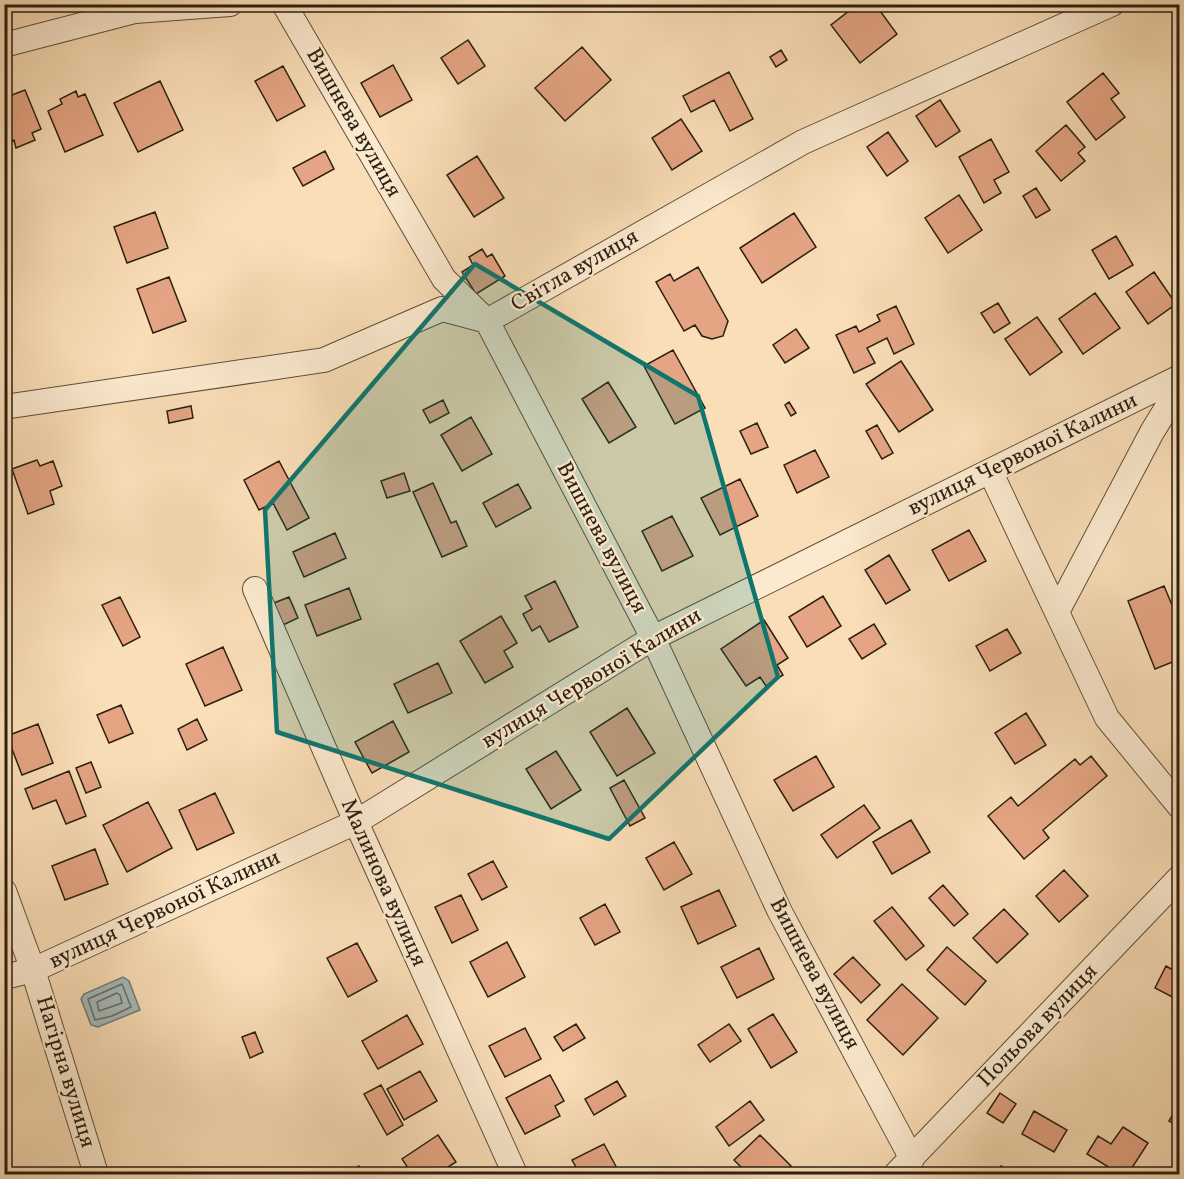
<svg xmlns="http://www.w3.org/2000/svg" width="1184" height="1179" viewBox="0 0 1184 1179" font-family="Vollkorn,serif">
<style>
.water{fill:#a4b9ba;stroke:#737b76;stroke-width:1.5}
.lines{fill:none;stroke-linecap:round;stroke-linejoin:round}
.shore{stroke:#676c65;stroke-width:1.5}
.building{fill:#e5a584;stroke:#2a1f10;stroke-width:1.5}
.minor-casing{stroke:#5e4f3a;stroke-width:26}
.minor{stroke:#fcead0;stroke-width:24}
.marked{fill:#0f766e;fill-opacity:0.2;stroke:#0f766e;stroke-width:4.5;stroke-linejoin:round}
.labels{text-anchor:middle;dominant-baseline:central;stroke-width:4.5;stroke-linejoin:round;paint-order:stroke}
.street-label{font-size:22px;fill:#2a1f10;stroke:#fcead0}
</style>
<rect width="100%" height="100%" fill="#fadeb7"/>
<filter id="stains"><feTurbulence type="fractalNoise" baseFrequency=".00333" numOctaves="4"/><feColorMatrix values="0 0 0 0 .2 0 0 0 0 .09 0 0 0 0 .02 0 0 0 .5 -.17"/></filter>
<radialGradient id="worn" r=".72"><stop offset=".6" stop-color="#630" stop-opacity="0"/><stop offset="1" stop-color="#630" stop-opacity=".3"/></radialGradient>
<!-- water -->
<path class="water" d="M123,977L129,981L140,1010L98,1027L91,1025L81,999L84,994Z"/>
<g class="lines">
<!-- shore -->
<path class="shore" d="M122,984L131,1007L112,1016L95,1020L88,999Z
M117,993L120,995L122,1003L99,1011L97,1002Z"/>
</g>
<!-- building -->
<path class="building" d="M858,4H875L897,34L860,63L831,25Z
M468,40L485,66L458,84L441,58Z
M582,47L611,80L565,121L535,88Z
M781,50L787,60L776,67L770,57Z
M393,65L412,100L380,117L361,83Z
M283,66L305,106L277,121L255,81Z
M729,72L753,119L730,131L714,100L691,112L683,96Z
M1103,73L1119,93L1111,99L1125,117L1096,140L1067,102Z
M160,81L183,130L138,152L114,103Z
M25,90L41,129L32,133L35,140L16,148L14,140L4,144V98Z
M76,91L78,97L85,94L103,135L65,152L48,111L62,104L60,99Z
M940,100L960,131L936,147L916,116Z
M681,119L702,151L672,170L652,138Z
M1066,125L1085,147L1078,153L1085,161L1061,181L1036,151Z
M888,132L908,161L887,176L867,147Z
M991,139L1009,172L994,180L1001,193L984,203L959,157Z
M325,151L334,169L303,186L293,168Z
M477,156L504,198L474,217L447,175Z
M1036,188L1050,210L1036,218L1023,196Z
M959,195L982,230L948,253L925,218Z
M155,212L168,248L127,263L114,227Z
M794,213L816,247L762,283L740,248Z
M1116,236L1133,265L1109,279L1092,250Z
M482,249L487,257L492,254L505,276L476,294L462,272L473,265L469,257Z
M698,267L728,321L723,336L712,339L702,336L695,325L684,331L656,282L670,274L674,281Z
M1154,272L1176,304L1148,324L1126,292Z
M169,277L186,321L153,333L137,289Z
M1095,293L1120,328L1083,354L1059,319Z
M998,303L1010,323L994,333L981,313Z
M896,306L914,344L894,354L887,338L867,348L875,363L854,373L836,335L856,326L859,332L880,321L877,315Z
M1037,317L1062,352L1030,375L1005,339Z
M796,329L809,348L785,363L773,345Z
M673,350L705,408L675,424L644,366Z
M901,361L933,410L899,432L866,384Z
M608,382L636,427L609,443L582,399Z
M443,400L449,413L430,423L423,410Z
M789,402L796,413L791,416L785,405Z
M191,406L193,418L169,423L167,411Z
M471,417L492,454L462,471L441,435Z
M757,423L768,447L751,454L740,431Z
M877,425L893,453L882,459L866,431Z
M815,450L829,477L797,493L784,465Z
M37,460L40,466L53,461L62,486L50,491L54,504L28,514L12,469Z
M279,461L309,518L287,530L273,503L259,510L244,480Z
M404,473L410,491L387,498L381,481Z
M740,479L758,516L720,535L701,498Z
M433,483L451,523L456,521L467,546L442,557L413,492Z
M518,484L531,508L496,527L483,503Z
M672,516L693,556L662,571L642,531Z
M969,530L986,561L949,581L932,550Z
M335,533L346,558L304,577L293,552Z
M889,555L910,590L886,604L865,570Z
M555,581L578,627L549,642L540,626L532,631L523,614L532,609L525,596Z
M1164,586L1180,624V659L1155,669L1128,601Z
M349,588L361,619L317,636L305,605Z
M823,596L841,626L807,647L789,617Z
M120,597L140,637L123,646L102,605Z
M289,597L298,618L283,625L274,603Z
M501,616L517,643L504,651L513,667L485,683L460,641Z
M764,620L788,658L777,665L783,675L766,686L760,677L746,686L721,649Z
M874,624L886,644L862,659L849,639Z
M1007,629L1021,653L990,671L976,646Z
M223,647L242,690L205,706L186,664Z
M438,663L452,693L408,713L394,684Z
M121,705L133,733L109,743L97,715Z
M627,708L655,753L617,776L590,732Z
M1026,713L1046,745L1015,764L995,733Z
M197,719L207,740L187,750L178,729Z
M393,721L409,752L372,773L355,742Z
M38,724L53,763L22,775L7,736Z
M556,751L581,790L551,809L526,769Z
M816,756L834,787L793,811L774,780Z
M1091,756L1107,776L1043,830L1049,838L1024,859L988,816L1011,797L1018,806L1075,759L1080,765Z
M91,762L101,787L86,793L76,768Z
M69,771L86,816L66,824L56,800L33,809L25,789Z
M624,780L645,818L630,826L610,788Z
M215,793L234,833L197,850L179,810Z
M148,802L172,848L127,872L103,825Z
M864,805L880,828L837,858L821,835Z
M911,820L930,852L892,874L873,842Z
M674,842L692,874L664,890L646,858Z
M95,849L108,884L65,900L52,866Z
M493,861L507,887L482,900L468,874Z
M1064,870L1088,896L1059,922L1036,896Z
M943,885L968,914L954,926L929,898Z
M719,890L736,926L698,944L681,907Z
M461,895L478,930L452,943L435,907Z
M605,904L620,932L595,945L580,918Z
M892,907L924,946L906,960L874,921Z
M1004,909L1028,934L997,963L973,938Z
M507,942L525,977L488,997L470,962Z
M357,943L377,981L348,997L327,958Z
M947,947L986,981L965,1005L927,970Z
M759,948L774,979L737,998L721,967Z
M853,957L880,985L861,1003L834,974Z
M1166,966L1180,974V1001L1155,988Z
M902,984L938,1018L903,1055L867,1020Z
M773,1014L797,1052L771,1068L748,1029Z
M407,1015L423,1044L378,1069L362,1041Z
M576,1024L585,1038L563,1051L554,1037Z
M729,1024L741,1041L710,1062L698,1045Z
M525,1028L541,1059L505,1077L489,1046Z
M255,1032L263,1052L250,1058L242,1037Z
M420,1071L437,1101L404,1120L387,1089Z
M550,1075L564,1101L555,1106L560,1116L525,1134L506,1098Z
M617,1081L626,1096L594,1115L585,1099Z
M381,1085L403,1125L387,1135L364,1094Z
M1000,1093L1016,1104L1003,1123L987,1113Z
M750,1101L764,1120L729,1146L716,1127Z
M1179,1104L1180,1105V1127L1169,1121Z
M1034,1111L1067,1130L1054,1152L1022,1134Z
M1123,1127L1148,1143L1128,1174H1120L1087,1154L1098,1136L1111,1144Z
M438,1135L456,1162L437,1174H412L402,1159Z
M760,1135L791,1166L782,1174H748L734,1160Z
M604,1144L620,1174H580L572,1160Z
M359,1166L363,1174H344Z
M1001,1166L1015,1174H996Z"/>
<g class="lines">
<defs>
<path id="minor" d="M284,4L444,279L487,321L653,638L779,910L912,1159
M4,45L135,11L230,4
M4,407L324,360L442,309L487,321L803,142L1112,4
M990,471L1107,718L1180,807
M255,589L356,822L515,1174
M1057,612L1152,432L1180,386
M4,891L33,970L96,1174
M4,977L33,970L356,822L653,638L1180,377
M896,1174L1180,877"/>
</defs>
<!-- minor casing -->
<use href="#minor" class="minor-casing"/>
<!-- minor -->
<use href="#minor" class="minor"/>
</g>
<!-- marked area -->
<path class="marked" d="M475,264L698,396L778,677L609,839L277,732L265,510Z"/>
<g class="labels">
<!-- street labels -->
<g class="street-label">
<text transform="translate(353 123) rotate(60)">Вишнева вулиця</text>
<text transform="translate(575 271) rotate(-30)">Світла вулиця</text>
<text transform="translate(1023 455) rotate(-26)">вулиця Червоної Калини</text>
<text transform="translate(601 538) rotate(62)">Вишнева вулиця</text>
<text transform="translate(592 679) rotate(-31)">вулиця Червоної Калини</text>
<text transform="translate(383 883) rotate(66)">Малинова вулиця</text>
<text transform="translate(165 910) rotate(-25)">вулиця Червоної Калини</text>
<text transform="translate(814 974) rotate(62)">Вишнева вулиця</text>
<text transform="translate(1038 1026) rotate(-46)">Польова вулиця</text>
<text transform="translate(65 1072) rotate(73)">Нагірна вулиця</text>
</g>
</g>
<!-- margin -->
<rect width="1184" height="1179" fill="none" stroke="#fadeb7" stroke-width="24"/>
<rect x="6" y="6" width="1172" height="1167" fill="none" stroke="#2a1f10" stroke-width="3"/>
<rect x="12" y="12" width="1160" height="1155" fill="none" stroke="#2a1f10" stroke-width="1.5"/>
<rect width="100%" height="100%" filter="url(#stains)"/>
<rect width="100%" height="100%" fill="url(#worn)"/>
</svg>
